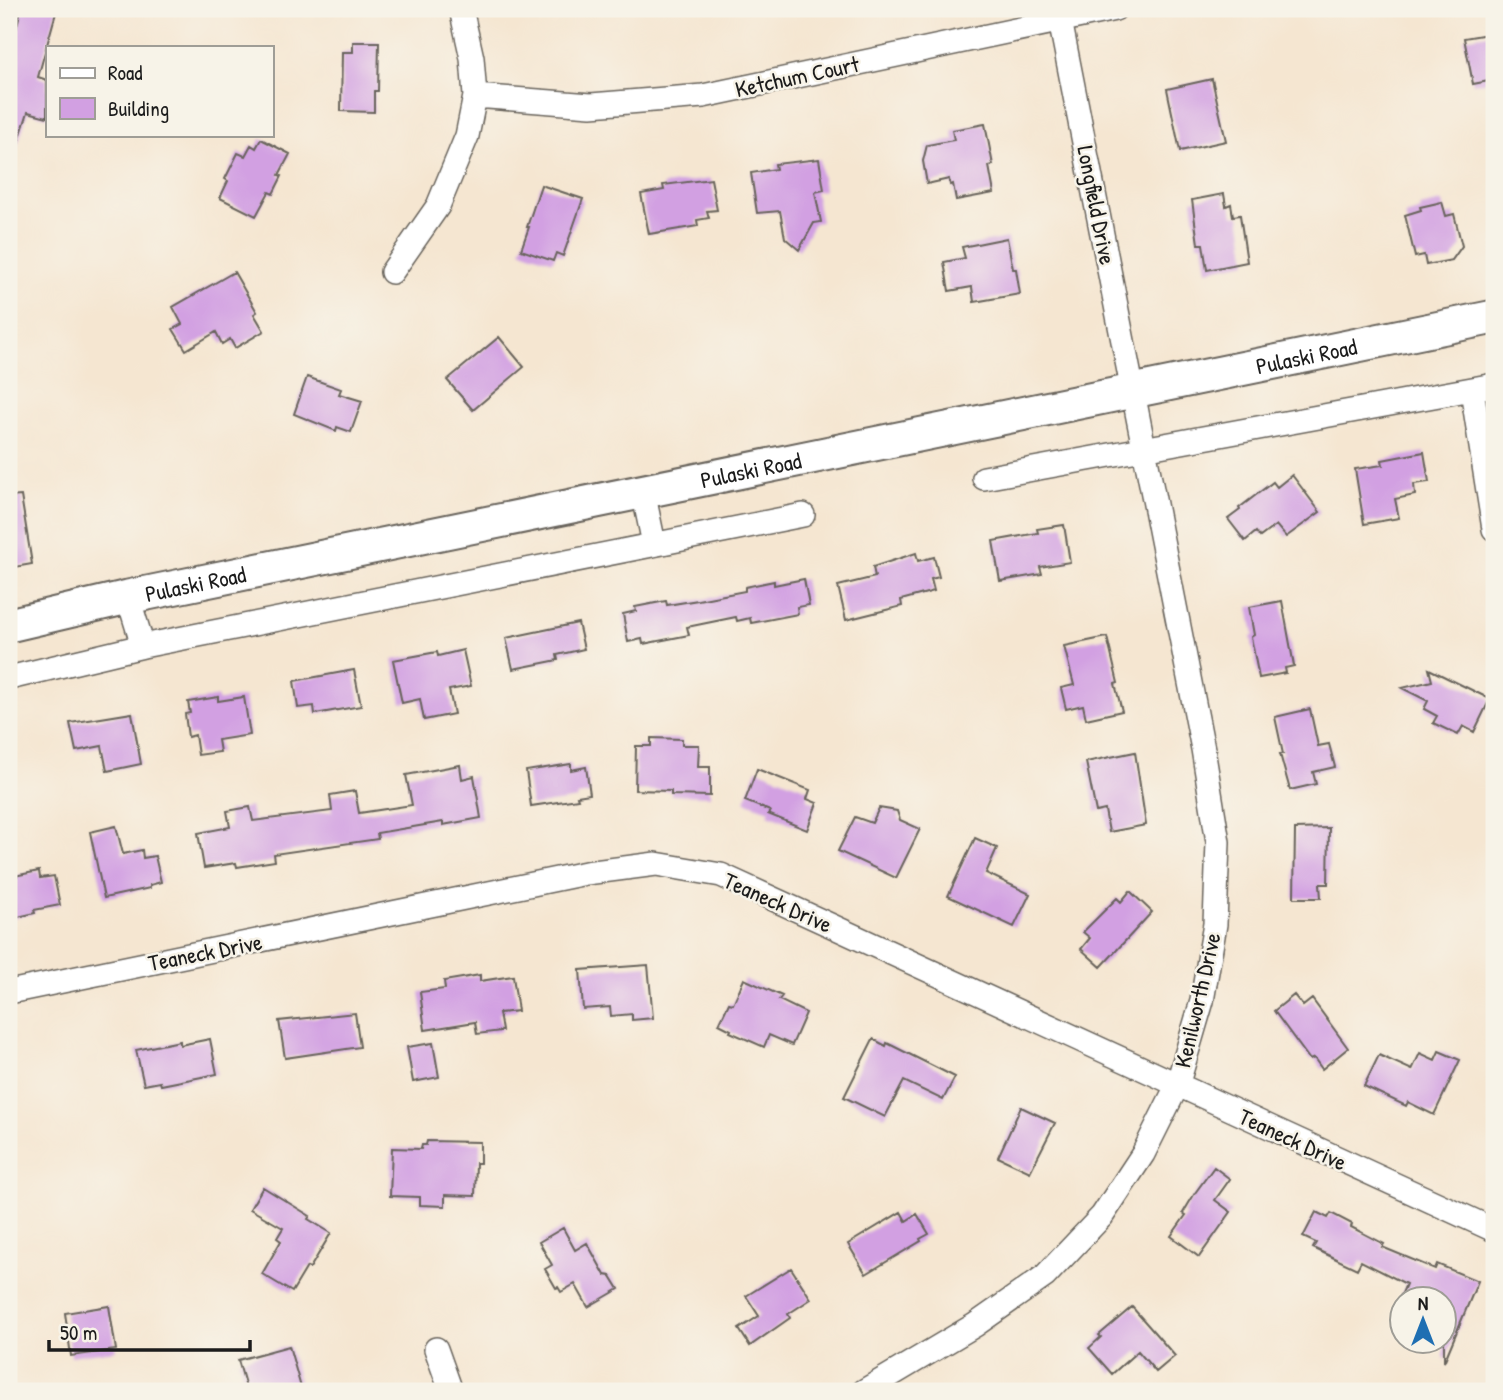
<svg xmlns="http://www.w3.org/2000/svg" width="1503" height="1400" viewBox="0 0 1503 1400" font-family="'Patrick Hand',sans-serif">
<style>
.building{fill:#d2a0e2}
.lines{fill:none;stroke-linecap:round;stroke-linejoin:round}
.minor-casing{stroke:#68635b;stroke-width:26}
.secondary-casing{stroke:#68635b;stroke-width:37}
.minor{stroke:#fff;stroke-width:23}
.secondary{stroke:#fff;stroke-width:33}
.labels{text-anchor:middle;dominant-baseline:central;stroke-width:5;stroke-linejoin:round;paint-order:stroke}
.street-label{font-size:23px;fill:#1c1c1c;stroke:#f7f3e8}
</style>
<rect width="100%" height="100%" fill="#f7f3e8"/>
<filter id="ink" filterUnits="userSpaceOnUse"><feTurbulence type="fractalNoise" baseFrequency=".0143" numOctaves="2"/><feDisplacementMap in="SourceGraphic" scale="14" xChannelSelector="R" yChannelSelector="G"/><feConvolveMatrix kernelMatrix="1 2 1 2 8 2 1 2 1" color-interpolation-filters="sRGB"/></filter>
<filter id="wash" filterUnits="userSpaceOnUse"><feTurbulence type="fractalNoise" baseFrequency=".00686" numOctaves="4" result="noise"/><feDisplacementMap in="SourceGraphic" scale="28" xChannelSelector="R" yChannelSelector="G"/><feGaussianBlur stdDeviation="1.57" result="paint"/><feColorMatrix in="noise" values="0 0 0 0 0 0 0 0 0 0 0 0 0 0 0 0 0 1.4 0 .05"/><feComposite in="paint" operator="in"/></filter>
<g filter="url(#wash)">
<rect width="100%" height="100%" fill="#f5e6d1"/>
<g id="blocks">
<!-- building -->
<path class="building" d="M21,9H57L38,77L47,80V117L28,112L14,156L9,155V45L12,46Z
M1494,33V80L1473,84L1464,38Z
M353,42H379L378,91H374V112L341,111L342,52H353Z
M1212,79L1226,141L1180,151L1167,89Z
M985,124L993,165L989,166L994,193L956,200L953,184L950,185L949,179L927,184L923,161L927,145L954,140L952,130Z
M261,139L290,154L279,175L282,176L273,194L269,192L256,216L220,198L228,181L225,179L238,153L245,156L251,145L256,148Z
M819,159L824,190L815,192L821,222L814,223L799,250L785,238L780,211L757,213L751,173L776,169L775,164Z
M711,179L717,210L707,211L709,218L697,220L698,226L649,234L641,194L664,190L663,185Z
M541,185L583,199L563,256L556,253L553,261L521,250L529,227H527Z
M1224,194L1226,206L1231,204L1233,216L1240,215L1247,262L1207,270L1203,244H1198L1192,200Z
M1442,202L1446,216L1454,214L1462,246L1452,260L1426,265L1424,255L1415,257L1405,215L1421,210L1420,207Z
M1007,238L1013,269H1016L1020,294L974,302L972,287L949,291L944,262L965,258L962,247Z
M234,272L257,312L254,314L264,331L235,348L230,339L222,344L216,332L186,350L173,329L182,324L173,307Z
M499,337L524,367L473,410L447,380Z
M307,377L341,389L339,394L362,401L351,432L337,427L336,431L294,414Z
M1424,452L1429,482L1414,484L1415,495L1395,499L1399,518L1364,524L1355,469L1383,465L1382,460Z
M1292,475L1320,512L1286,537L1276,525L1260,537L1256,532L1245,541L1228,519L1240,510L1239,508L1273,482L1277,487Z
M21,496L32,564L9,568V497Z
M1064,525L1070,562L1040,567L1042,574L1000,581L993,541L1038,533L1037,529Z
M916,553L918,561L934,557L939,577L931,579L934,591L901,600L902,606L846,620L838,586L875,577L873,567Z
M804,579L809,605L797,607L798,614L751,623L750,618L737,621L736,617L687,627L689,635L643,644L642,639L628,642L623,614L636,611L635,607L666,601L667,605L698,600L745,591V587L774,581V585Z
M1282,601L1294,666L1285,668L1286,673L1259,678L1251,637L1254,635L1249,607Z
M578,623L584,649L557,655L558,660L513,669L506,638Z
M1107,637L1118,683L1115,684L1122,711L1086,719L1083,705L1066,709L1061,688L1074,685L1064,646Z
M463,650L471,686L449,690L454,714L424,720L420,699L402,703L393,660L437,652L438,656Z
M1429,669L1490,699L1474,732L1463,726L1458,735L1433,723L1437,716L1424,709L1428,701L1402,688L1432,681Z
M354,670L361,706L315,714L314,706L298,708L294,681Z
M218,697V701L244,697L250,735L218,740L220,752L198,755L195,735L188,737L185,714L190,713L188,702Z
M1310,709L1318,746L1329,744L1335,767L1313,772L1316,784L1290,790L1280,754H1283L1275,717Z
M132,713L141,764L107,771L102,746L76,751L70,723Z
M651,738L682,739V745H699L698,767H710V796L671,795V791L635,790L636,746H651Z
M1135,752L1146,825L1109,832L1105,810L1096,812L1086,762Z
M571,764V770L586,767L590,794L577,796L578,799L531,806L526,771Z
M460,765L462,779L474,776L481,818L443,825V822L377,833L378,839L274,854L275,861L237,867L236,863L204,868L198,833L230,827L227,811L250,807L253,821L332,811L330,795L355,791L359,813L412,805L406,775Z
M757,769L810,790L807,799L817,803L807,830L768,814L770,811L745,801Z
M879,808L897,811L900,820L920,829L896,878L838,851L855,817L872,823Z
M116,826L123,854L142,850L143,858L155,856L161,882L150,885V888L104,898L90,832Z
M1329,828L1328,884H1320L1321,898H1294L1295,829Z
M975,838L997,848L986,873L1030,894L1014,927L948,896Z
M39,871L40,878L54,876L60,905L34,910L35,913L9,919V877Z
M1130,891L1152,912L1101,967L1081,949L1090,938L1083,932L1117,898L1121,902Z
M648,965L653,1018L632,1020V1014L611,1016L610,1007L583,1009L580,970Z
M480,975V981L513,976L518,1011L499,1013L502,1031L477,1034L475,1022L425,1030L420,992L445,989L444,981Z
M744,979L782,996L779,1000L806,1013L792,1045L769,1035L764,1047L730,1032L731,1030L719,1024L729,1003L733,1004Z
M1294,995L1303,1006L1312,999L1348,1048L1322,1069L1314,1058L1310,1060L1274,1011Z
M355,1013L360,1047L285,1058L279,1021Z
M210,1039L217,1074L161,1085L160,1082L144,1085L136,1050L180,1041V1045Z
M873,1039L886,1046L887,1043L955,1077L943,1100L904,1081L885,1117L844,1097Z
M433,1043L439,1077L413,1082L407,1047Z
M1439,1051L1460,1060L1434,1115L1408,1102L1406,1106L1364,1086L1379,1055L1412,1070L1420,1053L1435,1060Z
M1021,1107L1055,1123L1030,1172L998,1157Z
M427,1141L480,1142V1163H476L475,1196L445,1195V1206L420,1205V1197L390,1196L392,1148L421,1149L422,1145H426Z
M1214,1167L1230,1179L1215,1200L1231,1212L1199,1257L1171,1236L1186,1215L1183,1213L1195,1193Z
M263,1187L310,1216L308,1219L331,1233L310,1268L307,1267L292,1292L262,1274L281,1241L277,1238L283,1228L250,1209Z
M901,1212L906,1221L917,1214L929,1234L920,1239L921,1241L866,1274L848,1244Z
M1316,1212L1328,1218L1331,1213L1352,1224L1351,1227L1384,1244L1382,1247L1435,1269L1437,1264L1478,1281L1444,1362V1298H1400L1406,1284L1361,1261L1357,1269L1313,1248L1316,1243L1303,1237Z
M563,1228L575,1250L587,1243L605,1275L611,1276L619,1289L588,1307L575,1284L561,1292L558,1287L556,1288L545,1269L552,1265L539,1242Z
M791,1268L811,1299L788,1314L790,1318L750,1346L739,1329L759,1316L746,1296Z
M109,1306L116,1350L71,1356L65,1313Z
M1132,1307L1175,1356L1156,1372L1138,1351L1112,1374L1089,1348L1101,1337L1099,1335Z
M289,1346L302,1391H247L238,1360Z"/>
</g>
</g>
<g filter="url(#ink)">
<use href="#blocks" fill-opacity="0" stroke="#68635b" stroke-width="2"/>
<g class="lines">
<defs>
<path id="minor" d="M475,96L591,105L703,96L1115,9
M392,272L438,206L467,136L475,96L472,58L461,9
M1472,390L1494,529
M984,478L1494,385
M643,491L654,544
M128,597L143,646
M9,678L143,646L803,515
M9,992L586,873L656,864L721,875L1494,1230
M436,1349L451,1391
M864,1391L975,1325L1045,1276L1102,1216L1143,1154L1177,1086L1202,1001L1215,924L1218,842L1203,749L1060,20"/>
<g id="secondary">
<path id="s1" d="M9,625L128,597L1494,317"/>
</g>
</defs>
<!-- minor casing -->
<use href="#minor" class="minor-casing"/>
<!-- secondary casing -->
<use href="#secondary" class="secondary-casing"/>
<!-- minor -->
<use href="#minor" class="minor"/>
<!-- secondary -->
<use href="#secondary" class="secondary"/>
</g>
</g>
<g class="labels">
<!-- street labels -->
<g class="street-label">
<text transform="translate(797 76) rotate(-12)">Ketchum Court</text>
<text transform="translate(1097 205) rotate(79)">Longfield Drive</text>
<text stroke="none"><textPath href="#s1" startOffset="1325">Pulaski Road</textPath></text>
<text stroke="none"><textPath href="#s1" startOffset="758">Pulaski Road</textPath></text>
<text stroke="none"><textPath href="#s1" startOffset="191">Pulaski Road</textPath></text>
<text transform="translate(778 902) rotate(24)">Teaneck Drive</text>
<text transform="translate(205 952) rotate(-11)">Teaneck Drive</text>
<text transform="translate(1197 1000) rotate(-77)">Kenilworth Drive</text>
<text transform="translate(1293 1139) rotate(25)">Teaneck Drive</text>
</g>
</g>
<!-- margin -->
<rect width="1503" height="1400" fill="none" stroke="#f7f3e8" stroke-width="35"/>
<!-- legend -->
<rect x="46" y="46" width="228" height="91" fill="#f7f3e8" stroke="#9f9d96" stroke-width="2"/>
<rect x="60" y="68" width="35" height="10" fill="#ffffff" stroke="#9f9d96" stroke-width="2"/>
<text x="108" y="80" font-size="21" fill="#1c1c1c">Road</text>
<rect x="60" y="98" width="35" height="21" fill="#d2a0e2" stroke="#9f9d96" stroke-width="2"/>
<text x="108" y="116" font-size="21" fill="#1c1c1c">Building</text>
<!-- north arrow -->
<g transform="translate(1423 1320)"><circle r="33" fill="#f7f3e8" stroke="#9f9d96" stroke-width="2"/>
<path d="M0-5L12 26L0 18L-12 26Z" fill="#1f6fb2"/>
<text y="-10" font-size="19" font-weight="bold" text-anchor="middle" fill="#1c1c1c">N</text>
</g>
<!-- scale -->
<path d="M49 1340v10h201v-10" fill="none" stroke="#1c1c1c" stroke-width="3.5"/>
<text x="60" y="1340" font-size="21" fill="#1c1c1c" stroke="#f7f3e8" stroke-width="5" paint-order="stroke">50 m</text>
</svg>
